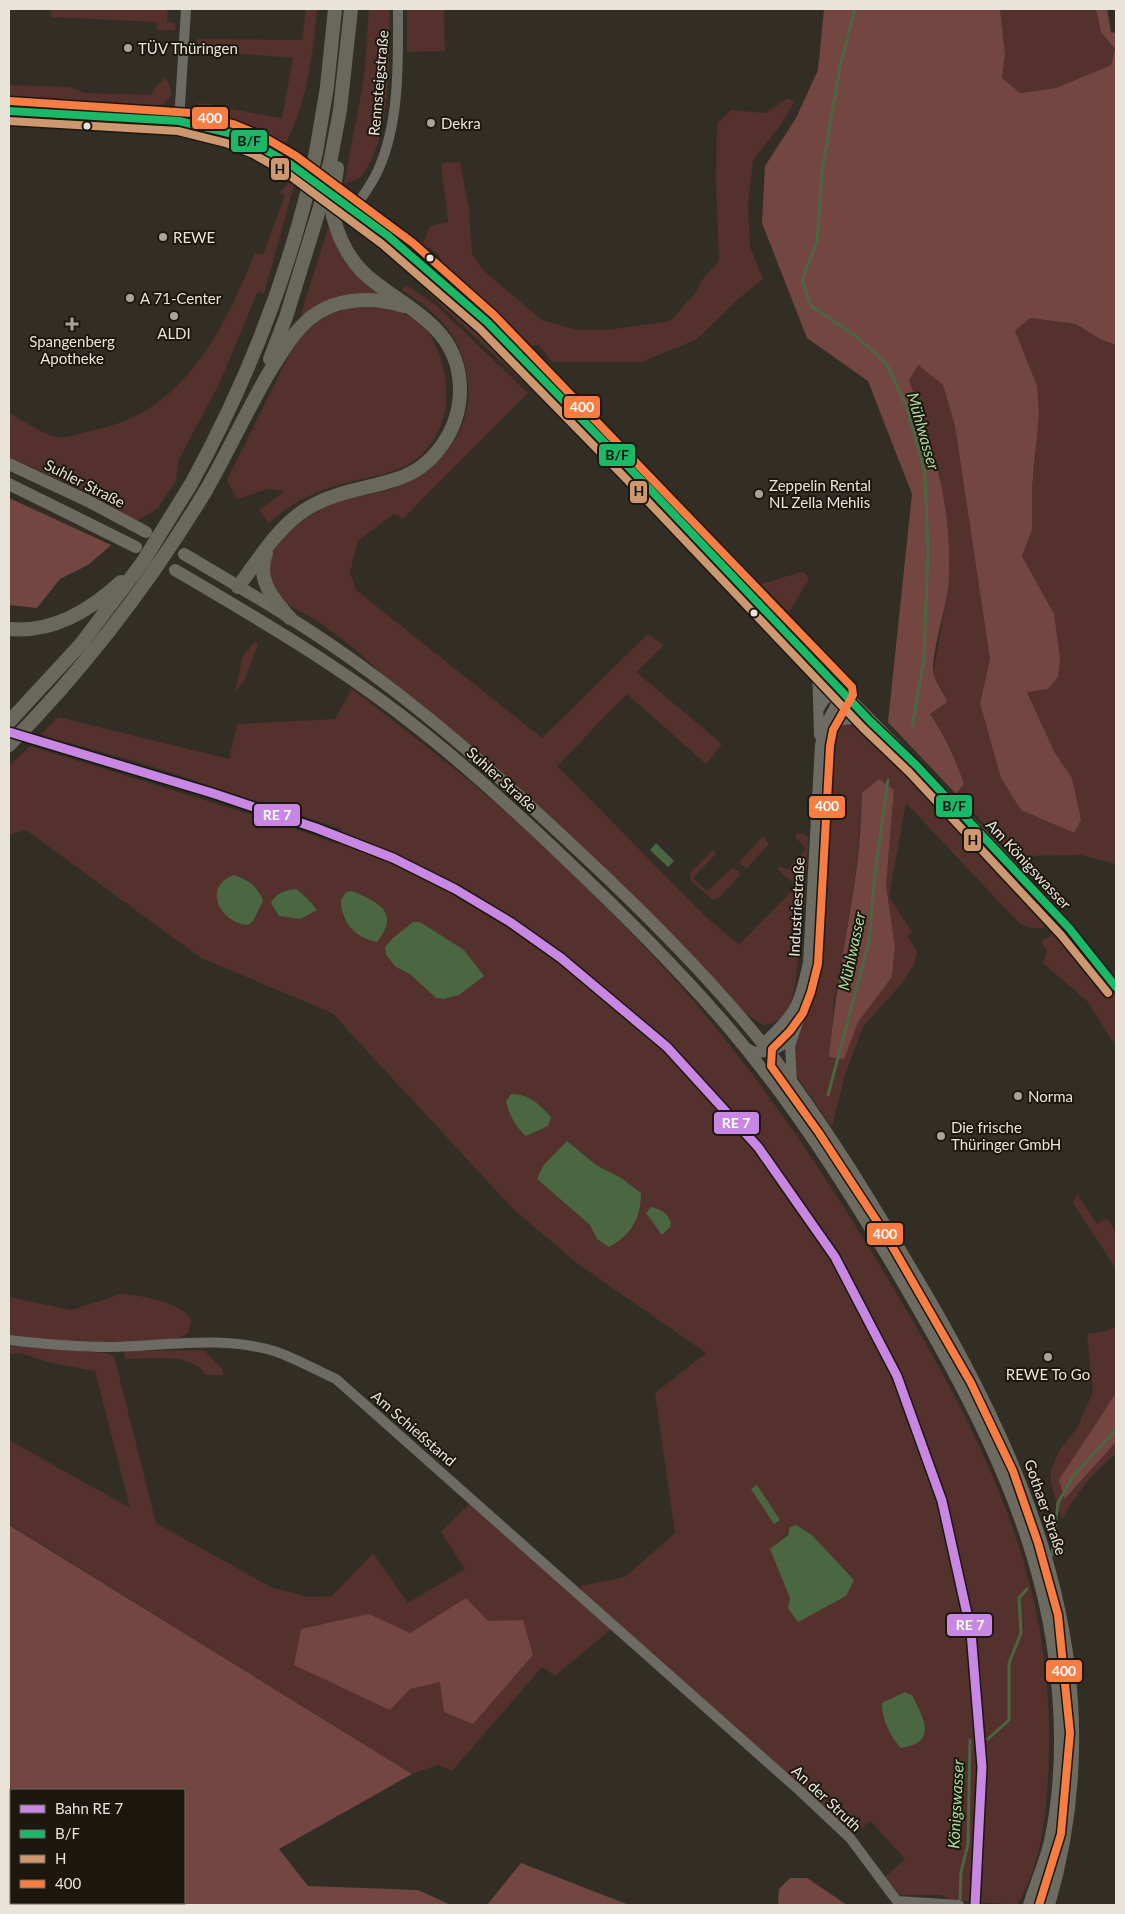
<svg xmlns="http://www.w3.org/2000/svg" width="1125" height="1914" viewBox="0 0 1125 1914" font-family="Lato,sans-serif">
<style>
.green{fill:#54312c;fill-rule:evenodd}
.forest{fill:#744641;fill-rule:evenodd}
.water{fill:#4b6742}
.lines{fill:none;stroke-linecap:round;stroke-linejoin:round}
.stream{stroke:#4b6742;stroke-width:3}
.minor{stroke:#6c6b64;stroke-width:10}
.major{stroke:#6d6b61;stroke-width:12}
.highway{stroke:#69685d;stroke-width:14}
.highway-bridge{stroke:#69685d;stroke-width:14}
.bus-1-casing{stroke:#1c1810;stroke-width:11}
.bus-2-casing{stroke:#1c1810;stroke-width:11}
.bus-3-casing{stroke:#1c1810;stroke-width:11}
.bus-1{stroke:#1ab867;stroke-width:8}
.bus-2{stroke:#cd976f;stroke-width:8}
.bus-3{stroke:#f77d43;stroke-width:8}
.rail-1-casing{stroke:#1c1810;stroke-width:12}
.rail-1{stroke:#c787e3;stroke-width:9}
.poi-dot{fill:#a9a49b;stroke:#1c1810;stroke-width:2}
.bus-dot{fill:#e9e4da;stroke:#1c1810;stroke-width:2}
.labels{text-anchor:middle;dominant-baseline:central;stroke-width:4;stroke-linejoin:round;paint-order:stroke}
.poi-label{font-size:15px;fill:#e9e4da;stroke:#1c1810;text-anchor:start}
.street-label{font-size:15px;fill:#e9e4da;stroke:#1c1810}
.water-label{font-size:16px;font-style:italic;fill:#aadd9d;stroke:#1c1810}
.line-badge{stroke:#1c1810;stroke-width:2}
.badge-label{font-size:14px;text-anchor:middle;font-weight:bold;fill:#fff}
.pale-badge-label{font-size:14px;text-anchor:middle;font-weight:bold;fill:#111}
</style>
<rect width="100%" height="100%" fill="#322e25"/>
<!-- green -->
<path class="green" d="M48,9H168L167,22L175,23V30H157V22L51,17V9Z
M306,9H317C313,56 307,104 284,147L245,125L195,103L211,104L212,106L282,118L293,58L197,50V39L302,40Z
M369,9H390C389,55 392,140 361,176C358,180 349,182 344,184L364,79Z
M407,9H444L445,51L407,52Z
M1000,9H1096L1101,32L1115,49L1111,65L1056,88L1020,93L1002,79L1005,54Z
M165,78L168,81L172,95L164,104L153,106L42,101L9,96V85L70,87L85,93L151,95L156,86Z
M788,98L794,102L780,126L753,160L748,204L750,247L763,279L738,299L697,339L642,362H552L538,345L526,347L444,270L439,255L423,244L430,226L448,222L441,165L443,163L460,162L469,210L472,254L483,270L542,320L577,330H608L670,321L697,291L702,280L719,261L716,182L717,124L731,110L765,113Z
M295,182L264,294L258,291L220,382L179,459L176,481L158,508L137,521L83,490L9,457V413C22,420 43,434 56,437C66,439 84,432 94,430C184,413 224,329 255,253L263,255L285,195L279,193L288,184Z
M328,228C334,234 336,248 341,256C351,273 366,283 382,295C351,290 330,302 304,316L301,314Z
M406,285L436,305L528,393L403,519L394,514L358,541L350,572L356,590L542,738L648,634L664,645L636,672L722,744L706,764L627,694L557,766L706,917L739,945L797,886L777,869L780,866L787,870L806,849L796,838V833L805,834L808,837L805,901L795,987L790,1007L780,1019L770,1024L763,1025L743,1012L355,649C340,638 325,626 309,616C297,609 279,603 272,590C253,551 306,513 337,502C353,496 372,495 388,490C434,477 473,434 468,384C464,337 439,314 402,290Z
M424,289L453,299L495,338L658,507L676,534L526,385Z
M353,306C373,307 393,307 411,317C425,324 431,335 437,349C451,383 452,422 425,451C403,475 367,476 338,485C313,492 288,505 269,523L259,510L285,491L268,489L237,499L227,480L297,339C314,321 330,314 353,306Z
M1030,318L1076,324L1100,339L1116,345V864L1081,855L1015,856L956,794L964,784C956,760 946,734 930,714L945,695L933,674L948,590L947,526L940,472L909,381L918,365L943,385L955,426L990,659L980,703L1021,810L1074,833L1072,778L1055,753L1027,691L1054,614L1022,556L1032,530V488L1036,456L1015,331Z
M801,572L805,573L809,579L789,612L761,584Z
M255,642L258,644L245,679L235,693L243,655Z
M352,689C396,723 442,758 485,794C552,851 616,915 675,980C754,1068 820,1166 881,1267C980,1432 1060,1579 1048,1777C1046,1820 1040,1868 1017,1905L951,1900L941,1895H899L885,1877L905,1859L870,1821L850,1838L615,1626L555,1676L542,1667L452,1771L438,1765L412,1774L9,1524V1440L130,1508L95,1371L51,1363L20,1353L9,1354V1346L106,1353L114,1356L156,1523L271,1587L308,1597L332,1596L373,1553L408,1603L465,1569L441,1532L473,1500L588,1601L580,1586L625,1577L675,1533L655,1393L706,1353L578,1264L513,1209L332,1013L201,958L26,830L9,835V766L30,746L279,823L337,844L341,829L141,763L41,735L58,717L229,759L237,724L335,719ZM255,887L260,891L257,911L253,921L241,924C225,916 215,909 218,890ZM286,890L304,895L307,901L289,917L279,916L271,903L274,897ZM352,891L375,902L359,936L343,918ZM420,922L464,950L483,976L436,998L410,974L396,967ZM566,1141L596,1165L621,1178L597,1239L590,1225L537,1179ZM796,1525L812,1535L854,1580L790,1598L771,1549Z
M843,725L856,726L869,733L936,793L1047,911V920L1044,928H1031L1019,923L906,803L889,897L912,932L907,936L917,951L915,963L902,983L863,1027L845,1075L832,1127L798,1078L793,1066L791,1048L803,1015L813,961L826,757C828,743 828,731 843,725ZM894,790L886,885L895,948L892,977L830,1057L834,1001L843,958L857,863L862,793Z
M763,836L769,844L746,869L739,862Z
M713,850L716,854L693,878L707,891L733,867L741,874L718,899L713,900L691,881L690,873Z
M1056,931L1063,932L1069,938L1116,996V1047L1088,1002L1043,963L1047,950L1041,942Z
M772,1066C814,1124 852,1186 890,1247C1017,1453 1112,1659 1042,1905H1034L1048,1864L1062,1686L998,1450L769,1069Z
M1077,1194L1097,1224L1107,1218L1116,1232V1269L1073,1203Z
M121,1294C140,1295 180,1302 191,1319L188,1333L170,1343L9,1340V1297L71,1310Z
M1116,1326V1393L1066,1499L1116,1442V1454C1093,1472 1075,1494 1062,1520L1051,1484V1470L1059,1451L1077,1428L1093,1392L1087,1334L1106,1331Z
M204,1350L222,1369L224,1375H205C194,1352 148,1359 125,1359L124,1351Z"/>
<!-- forest -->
<path class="forest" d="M824,9H1000L1005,54L1002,78L1020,93L1056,88L1111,65L1115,49L1101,32L1096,9H1107L1111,32L1116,33V345L1100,339L1076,324L1030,318L1015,331L1037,386L1039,413L1032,488V530L1022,556L1054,614L1060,658L1058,677L1048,689L1027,692L1055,753L1072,778L1081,820L1074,833L1021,810L1001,778L980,703L990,659L955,426L943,385L918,365L909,381C936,446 954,518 948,589C946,607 929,662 934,675C937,685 944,692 947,702L930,714C945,735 956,760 964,784L956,794L888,722L912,494L868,381L807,338L762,223L765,166L796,118L818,70Z
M9,498L111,545L88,565L60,579L37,608L9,605Z
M879,779L894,790L886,885L895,947L892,977L858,1022L844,1059L829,1057C835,992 848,930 857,866C860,842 861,817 862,793Z
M1116,1393V1442L1065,1499L1059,1480Z
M9,1525L412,1774L279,1849L308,1886L418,1890L451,1905H9ZM184,1790V1903H11V1790Z
M466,1598L488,1621L523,1620L533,1655L473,1724L444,1712L440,1682L410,1689L390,1710L294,1665L301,1629L369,1614L410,1633Z
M521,1863L629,1905H487Z
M790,1878H807L847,1905H778L779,1889Z"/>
<!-- water -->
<path class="water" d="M656,843L674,861L668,867L650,850Z
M234,875C248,880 259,887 263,901L253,921L248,925C219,923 202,886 234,875Z
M296,889C304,895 311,902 317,910L300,919L279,916L271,903C276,893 285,890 296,889Z
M352,891C380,903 400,912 377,942C355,938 341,922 341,900L346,892Z
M413,922H420L464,950L484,976L459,995L443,999L436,998L410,974L396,967L386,955L385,947L393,938Z
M511,1094C529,1094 539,1104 551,1117L548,1126L526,1136C514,1125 511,1117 506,1102Z
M567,1141L596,1165L621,1178L641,1193C641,1218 631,1235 609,1247L597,1239L590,1225L537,1179L543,1166Z
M651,1207C661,1209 671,1215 671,1226L662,1235L646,1213Z
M757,1485L780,1520L774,1524L751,1489Z
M796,1525L812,1535L854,1580L846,1596L798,1622L788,1608L790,1598L770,1549L788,1535L790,1527Z
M905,1692L912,1695C923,1718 939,1742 901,1748C891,1738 881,1717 882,1703Z"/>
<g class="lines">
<!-- stream -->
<path class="stream" d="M855,9L840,66L822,173L817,241L802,280L811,306L857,337L886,363L907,407L925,473L928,551L924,659L912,728
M828,1095L869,942L874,882L888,780
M1052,1555L1058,1503L1073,1476L1116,1430
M988,1739L1009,1720V1663L1021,1633L1019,1598L1027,1589
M960,1899L961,1872L968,1844L970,1740"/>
<!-- minor -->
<path class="minor" d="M9,111L190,123L229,133L257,145L298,170
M179,121L186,9
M337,199C490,310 608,449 738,584C866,717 1001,843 1116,987
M353,210C362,197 373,183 379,168C400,120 398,61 398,9
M817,666L819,735
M819,709L825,699L843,692
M825,734C834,716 852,719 870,721
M762,1044C795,1014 799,1006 808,962L820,745L824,726L843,692
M744,1046C760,1059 781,1050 792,1036
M792,1083L790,1046L803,1008V995
M9,1340C43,1344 77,1347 111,1347C165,1346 221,1335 274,1351C295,1358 316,1370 336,1379L800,1791L850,1838L897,1901L959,1905"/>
<!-- major -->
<path class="major" d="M9,464L88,501L146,532
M9,484L136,547
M184,554C248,592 312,629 372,674C448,730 517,793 586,858C648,916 709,977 763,1044C826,1124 879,1214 931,1302C1040,1492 1114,1685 1049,1905
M175,570C255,617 336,664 410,722C462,762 509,806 557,851C616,907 675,965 728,1027C802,1114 866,1218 922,1316C983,1421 1038,1534 1054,1655C1062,1715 1063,1781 1050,1841C1045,1863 1035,1884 1029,1905"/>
<!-- highway -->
<path class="highway" d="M316,152L327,87L335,9
M330,163L340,110L351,9
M270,359L286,317L320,207
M191,484C241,393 280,298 306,197
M205,492C228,452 247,410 270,371C282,352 293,333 309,319C336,297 373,296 404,306
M266,553C256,580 273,599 290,618
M238,587C259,559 278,526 308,508C336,491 367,489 397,479C434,467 459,430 460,392C461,326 407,311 366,275C348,259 339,239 333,216
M9,629C53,633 89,611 121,582
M9,722L81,644L142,563"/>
<!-- highway-bridge -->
<path class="highway-bridge" d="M306,197L316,152
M320,207L329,166
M333,216L332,203L337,168
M142,563L191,484
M9,745C86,667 148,586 205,492"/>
<defs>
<path id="bus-1" d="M9,111L179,121L229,133L257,145L290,164L388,236L487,322L645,484L870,721L916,765L1069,928L1116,987"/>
<path id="bus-2" d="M9,121L178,131L226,143L253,154L285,172L382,244L480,329L638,491L863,728L909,772L1061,935L1108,993"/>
<path id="bus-3" d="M10,101L192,113L233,124L262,136L296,156L413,243L494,315L852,687L853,695L833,730L830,746L818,964L811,992L803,1013L790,1031L772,1049L771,1066L819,1133L884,1232L971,1383L1013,1471L1038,1543L1058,1615L1070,1733L1061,1834L1039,1905"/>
</defs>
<!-- bus-1 casing -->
<use href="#bus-1" class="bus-1-casing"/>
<!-- bus-2 casing -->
<use href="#bus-2" class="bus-2-casing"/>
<!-- bus-3 casing -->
<use href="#bus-3" class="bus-3-casing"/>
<!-- bus-1 -->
<use href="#bus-1" class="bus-1"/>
<!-- bus-2 -->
<use href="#bus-2" class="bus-2"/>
<!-- bus-3 -->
<use href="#bus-3" class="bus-3"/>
<defs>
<path id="rail-1" d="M9,732L212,793L316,828L393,858L455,889L510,922L561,958L667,1047L758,1147L835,1257L897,1376L942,1501L971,1632L982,1767L975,1905"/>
</defs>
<!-- rail-1 casing -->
<use href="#rail-1" class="rail-1-casing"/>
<!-- rail-1 -->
<use href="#rail-1" class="rail-1"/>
</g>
<!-- markers -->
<g class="poi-dot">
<circle cx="128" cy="48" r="5"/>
<circle cx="431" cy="123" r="5"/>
<circle cx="163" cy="237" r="5"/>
<circle cx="130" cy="298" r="5"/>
<circle cx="174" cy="316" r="5"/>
<path d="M69.5 316.5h5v5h5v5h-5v5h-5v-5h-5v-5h5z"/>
<circle cx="759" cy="494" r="5"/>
<circle cx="1018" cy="1096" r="5"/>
<circle cx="941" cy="1136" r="5"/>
<circle cx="1048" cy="1357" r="5"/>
</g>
<g class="bus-dot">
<circle cx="87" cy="126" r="4.5"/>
<circle cx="430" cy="258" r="4.5"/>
<circle cx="754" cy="613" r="4.5"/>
</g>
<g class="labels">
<!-- poi labels -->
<g class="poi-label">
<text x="138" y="48">TÜV Thüringen</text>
<text x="441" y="123">Dekra</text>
<text x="173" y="237">REWE</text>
<text x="140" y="298">A 71-Center</text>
<text x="174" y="333" text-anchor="middle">ALDI</text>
<text x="72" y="341" text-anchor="middle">Spangenberg<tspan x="72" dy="17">Apotheke</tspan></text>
<text x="769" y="485">Zeppelin Rental<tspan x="769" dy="17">NL Zella Mehlis</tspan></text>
<text x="1028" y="1096">Norma</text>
<text x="951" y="1127">Die frische<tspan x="951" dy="17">Thüringer GmbH</tspan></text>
<text x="1048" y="1374" text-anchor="middle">REWE To Go</text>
</g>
<!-- street labels -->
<g class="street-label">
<text transform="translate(378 83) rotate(-85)">Rennsteigstraße</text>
<text transform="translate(85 483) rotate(27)">Suhler Straße</text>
<text transform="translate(502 779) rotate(42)">Suhler Straße</text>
<text transform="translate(1029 864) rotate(47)">Am Königswasser</text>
<text transform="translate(796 907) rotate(-87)">Industriestraße</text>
<text transform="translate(414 1428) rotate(41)">Am Schießstand</text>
<text transform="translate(1046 1507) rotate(71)">Gothaer Straße</text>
<text transform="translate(827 1798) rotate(43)">An der Struth</text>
</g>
<!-- water labels -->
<g class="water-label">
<text transform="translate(924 431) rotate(74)">Mühlwasser</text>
<text transform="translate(851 951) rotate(-78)">Mühlwasser</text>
<text transform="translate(955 1804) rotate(-87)">Königswasser</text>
</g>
</g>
<g class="line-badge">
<rect x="191" y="106" width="38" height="24" rx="5" fill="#f77d43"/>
<rect x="230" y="129" width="38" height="24" rx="5" fill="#1ab867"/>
<rect x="270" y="157" width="20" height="24" rx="5" fill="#cd976f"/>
<rect x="563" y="395" width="38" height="24" rx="5" fill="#f77d43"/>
<rect x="598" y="443" width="38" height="24" rx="5" fill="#1ab867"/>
<rect x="629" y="480" width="19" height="24" rx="5" fill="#cd976f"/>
<rect x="935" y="794" width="38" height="24" rx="5" fill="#1ab867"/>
<rect x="808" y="795" width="38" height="24" rx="5" fill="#f77d43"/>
<rect x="253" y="803" width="48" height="24" rx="5" fill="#c787e3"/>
<rect x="963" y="828" width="19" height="24" rx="5" fill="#cd976f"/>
<rect x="713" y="1111" width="47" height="24" rx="5" fill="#c787e3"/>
<rect x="866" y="1222" width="38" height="24" rx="5" fill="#f77d43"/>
<rect x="946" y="1613" width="47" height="24" rx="5" fill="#c787e3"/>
<rect x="1045" y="1659" width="38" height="24" rx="5" fill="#f77d43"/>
</g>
<g class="badge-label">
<text x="210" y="123">400</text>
<text x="582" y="412">400</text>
<text x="827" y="811">400</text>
<text x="277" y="820">RE 7</text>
<text x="736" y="1128">RE 7</text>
<text x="885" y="1239">400</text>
<text x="970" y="1630">RE 7</text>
<text x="1064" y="1676">400</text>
</g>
<g class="pale-badge-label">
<text x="249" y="146">B/F</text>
<text x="280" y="174">H</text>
<text x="617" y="460">B/F</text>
<text x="639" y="496">H</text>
<text x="954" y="811">B/F</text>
<text x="973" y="845">H</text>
</g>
<!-- border -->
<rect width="1125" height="1914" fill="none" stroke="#e9e4da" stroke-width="20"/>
<!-- legend -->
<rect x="10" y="1789" width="175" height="115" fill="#1c1810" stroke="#6e6a61"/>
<rect x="20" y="1805" width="25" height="8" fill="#c787e3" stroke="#6e6a61"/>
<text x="55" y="1814" font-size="15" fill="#e9e4da">Bahn RE 7</text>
<rect x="20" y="1830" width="25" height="8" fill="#1ab867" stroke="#6e6a61"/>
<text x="55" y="1839" font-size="15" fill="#e9e4da">B/F</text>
<rect x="20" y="1855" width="25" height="8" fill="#cd976f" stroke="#6e6a61"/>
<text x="55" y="1864" font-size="15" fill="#e9e4da">H</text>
<rect x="20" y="1880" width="25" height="8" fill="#f77d43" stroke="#6e6a61"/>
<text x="55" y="1889" font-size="15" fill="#e9e4da">400</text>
</svg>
